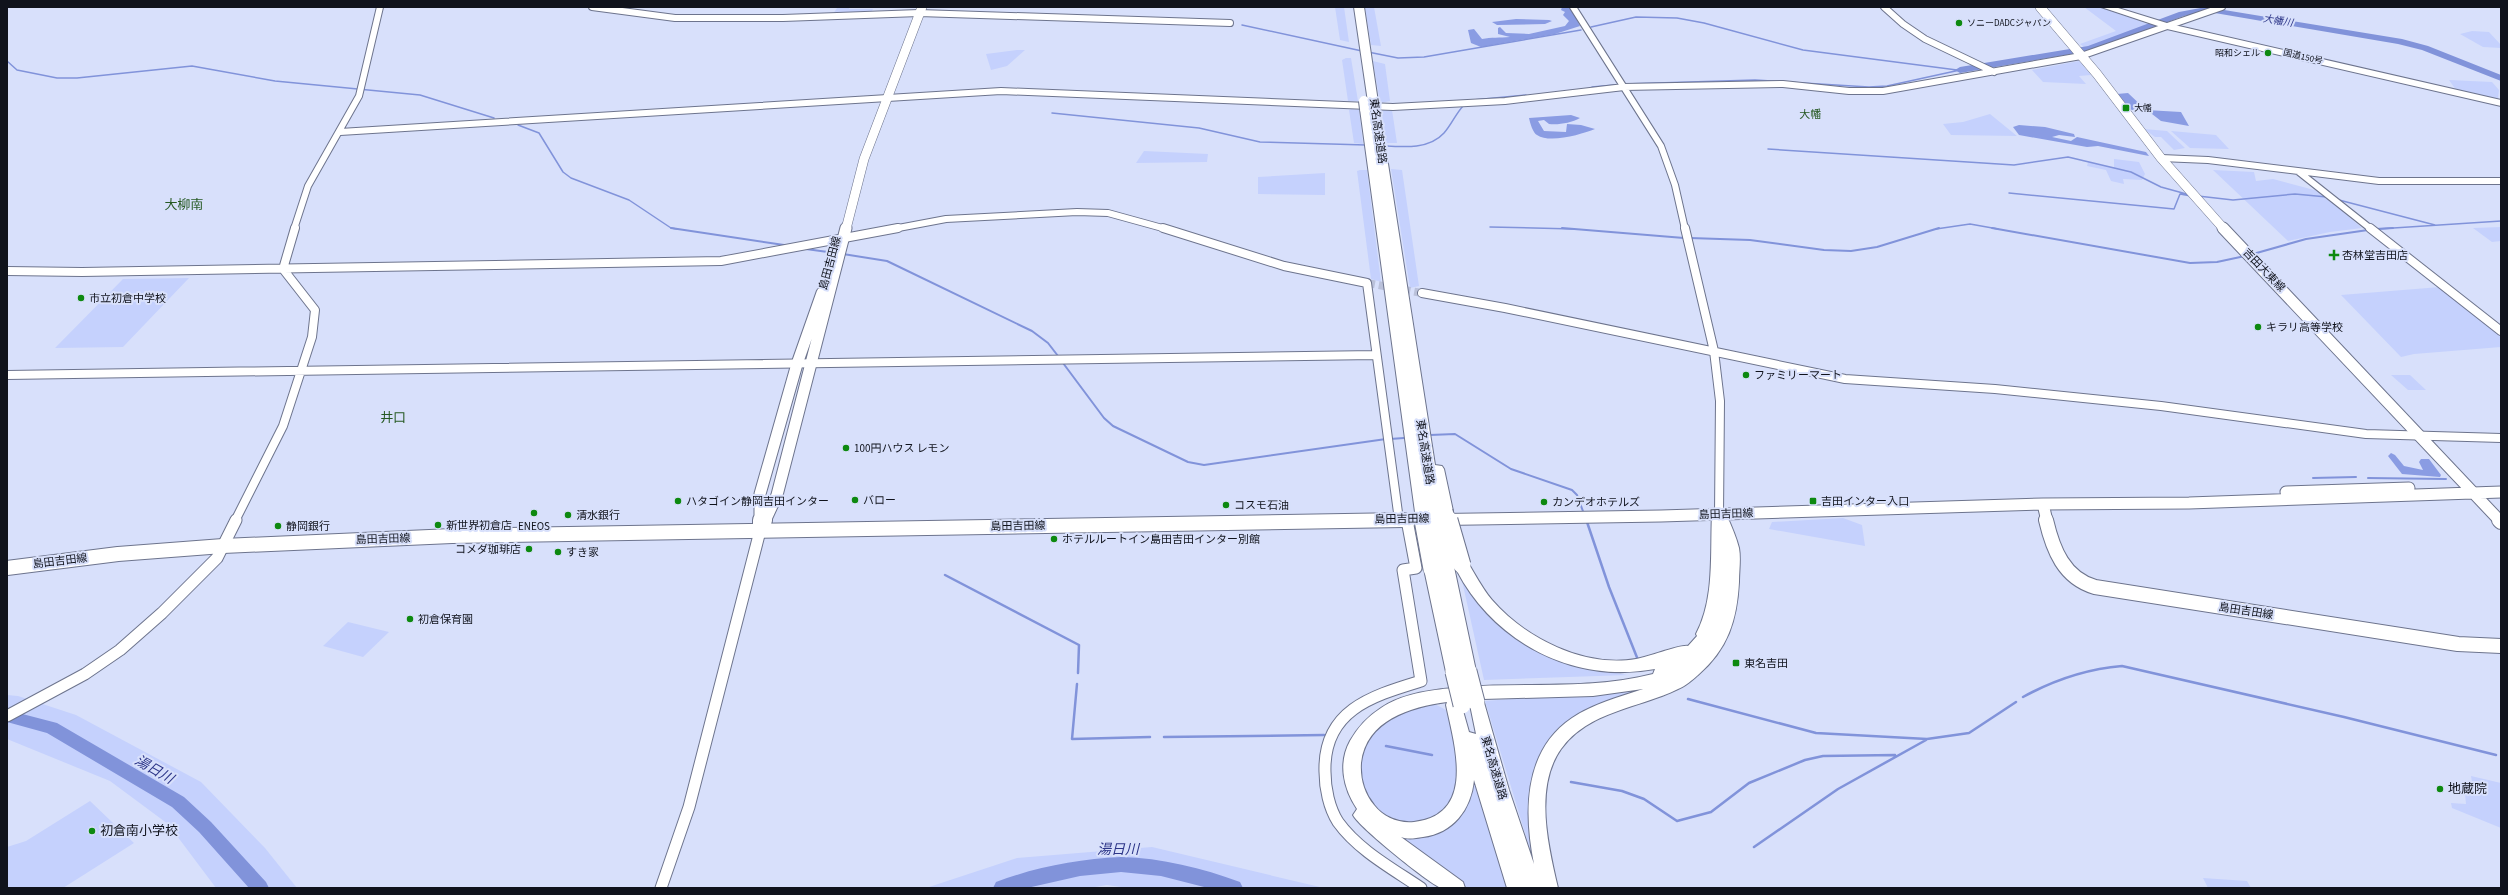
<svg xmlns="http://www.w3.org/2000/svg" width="2508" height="895" viewBox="0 0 2508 895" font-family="'Source Sans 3','Noto Sans JP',sans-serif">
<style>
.green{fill:#c5d1fd}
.forest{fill:#8a9ce3}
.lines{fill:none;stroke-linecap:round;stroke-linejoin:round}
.stream-far2{stroke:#8193da;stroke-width:1.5}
.stream-far1{stroke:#8193da;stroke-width:2}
.stream{stroke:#8193da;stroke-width:2.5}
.river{fill:#8193da;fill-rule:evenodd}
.minor-tunnel{stroke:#bac1da;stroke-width:8;stroke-dasharray:8 4;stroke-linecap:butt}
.minor-far2-casing{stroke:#6d748d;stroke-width:8}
.minor-far1-casing{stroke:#6d748d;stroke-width:10}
.minor-casing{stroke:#6d748d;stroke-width:13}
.major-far2-casing{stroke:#6d748d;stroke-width:10}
.major-far1-casing{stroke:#6d748d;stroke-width:13}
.major-casing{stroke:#6d748d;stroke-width:16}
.highway-casing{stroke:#6d748d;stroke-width:2}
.minor-far2{stroke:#fff;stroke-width:6}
.minor-far1{stroke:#fff;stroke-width:8}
.minor{stroke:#fff;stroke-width:11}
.major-far2{stroke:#fff;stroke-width:9}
.major-far1{stroke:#fff;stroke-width:11}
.major{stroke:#fff;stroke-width:14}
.highway{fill:#fff;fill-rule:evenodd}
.highway-bridge-far2-casing{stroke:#6d748d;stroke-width:12;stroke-linecap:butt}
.highway-bridge-far1-casing{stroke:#6d748d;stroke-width:15;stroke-linecap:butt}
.highway-bridge-casing{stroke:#6d748d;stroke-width:19;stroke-linecap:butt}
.highway-bridge-far2{stroke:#fff;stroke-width:10}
.highway-bridge-far1{stroke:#fff;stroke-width:13}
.highway-bridge{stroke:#fff;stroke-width:17}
.poi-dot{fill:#0d8910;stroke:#d8e0fb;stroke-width:1.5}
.labels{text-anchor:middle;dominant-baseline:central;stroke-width:4;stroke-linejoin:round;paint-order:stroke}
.far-poi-label{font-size:9px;fill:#10131c;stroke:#d8e0fb;text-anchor:start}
.far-street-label{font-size:9px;fill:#10131c;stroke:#d8e0fb}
.far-water-label{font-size:10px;font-style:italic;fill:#2c3588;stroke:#d8e0fb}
.far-quarter-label{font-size:11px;fill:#265923;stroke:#d8e0fb}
.street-label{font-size:11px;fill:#10131c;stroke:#d8e0fb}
.poi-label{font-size:11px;fill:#10131c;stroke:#d8e0fb;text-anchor:start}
.quarter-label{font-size:13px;fill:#265923;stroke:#d8e0fb}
.near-poi-label{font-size:13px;fill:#10131c;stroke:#d8e0fb;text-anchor:start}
.near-water-label{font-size:14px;font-style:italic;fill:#2c3588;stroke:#d8e0fb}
</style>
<rect width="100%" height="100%" fill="#d8e0fb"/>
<!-- green -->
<path class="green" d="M850,7L849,9H873L871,13L833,14L837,8Z
M1335,7H1344L1349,42L1340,40Z
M1365,7H1374L1381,46L1371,45Z
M2084,7H2099L2152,25L2107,42L2084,47L2080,44L2116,31Z
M2472,31L2489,32L2501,45V48L2483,47L2460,34Z
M1017,50H1025L1007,66L991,70L986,54Z
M1346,58H1351L1358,101H1348L1342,60Z
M1373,61L1385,64L1390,101L1380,103Z
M2079,61L2091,75L2079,76L2086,84L2043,82L2032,70Z
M2449,80L2492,82L2499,90L2498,99L2456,90Z
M1351,109L1359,110L1363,144L1354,143L1349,110Z
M1381,110H1392L1397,143H1386Z
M1990,114L2017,136L1951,135L1943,124L1963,122Z
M2144,129L2167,131L2185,148L2174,150L2161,137H2155Z
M2171,131L2216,135L2229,149L2190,148Z
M1144,151L1208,154L1207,162L1136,163Z
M2114,159L2139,162L2145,174L2142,180L2123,179L2124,184L2111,181L2106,170L2087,166L2088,162L2114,168Z
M1391,169L1402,170L1419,286L1410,288Z
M1360,170H1367L1381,282L1371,279L1357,171Z
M2213,170L2254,172L2256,181L2273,179L2318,191L2362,228L2330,232L2288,241Z
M1325,173V195L1258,194V177Z
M2501,227V241L2492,242L2473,228Z
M189,278L123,347L55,348L123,279Z
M2440,287L2501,336V347L2414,354L2401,357L2341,295Z
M2391,375H2410L2426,390H2408Z
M1843,518L1862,525L1865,546L1769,529L1772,522Z
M1461,576L1472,594L1489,615L1555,658L1604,671L1628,675L1484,680Z
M348,622L389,632L363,657L323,646Z
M1634,689L1636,694L1583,715L1534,784L1532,856L1485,701Z
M7,695L18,696L76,715L201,782L265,848L297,888H216L168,824L110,781L7,739Z
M1431,702L1446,710C1457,747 1475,806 1422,821C1408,825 1394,823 1382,815C1368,805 1363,793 1361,777C1354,725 1388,713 1431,702Z
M2471,776L2501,783V828L2452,808L2451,803L2466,804L2465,794L2474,795Z
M1475,778L1508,888H1466L1388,831L1454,819L1468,803Z
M90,801L134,843L63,888H7V847L26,841Z
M1152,847L1324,888H1128L1107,885L1089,888H926L1017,858Z
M2203,878L2247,881L2251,888H2208Z"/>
<!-- forest -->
<path class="forest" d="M1562,7L1571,8L1580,26L1555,34L1481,47L1471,43L1468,30L1474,29L1482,39C1491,37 1500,38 1510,37L1498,34V28L1500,27L1506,33L1529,34L1565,26L1569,21L1563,15L1565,12L1561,10Z
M1516,19L1549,20L1552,21L1545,24L1497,25L1492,22Z
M2128,93L2146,110L2181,112L2189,126L2161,121L2152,114L2128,109L2117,94Z
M1571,115L1580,118C1571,123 1559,125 1549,124L1544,120L1538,121L1544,131L1566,132L1567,124L1581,125L1595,129C1582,134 1550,144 1537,135C1533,133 1530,123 1529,118Z
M2019,125L2045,127L2074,134L2075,137L2059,135L2052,137L2071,141L2077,137L2146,152L2149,156L2098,146L2087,147L2019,135L2013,127Z
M2391,453L2395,455L2404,466L2423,470L2419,462L2421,459H2429L2441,475L2440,477L2402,474L2388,456Z"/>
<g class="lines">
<!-- stream-far2 -->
<path class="stream-far2" d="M1242,25L1362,51
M1591,27L1636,17L1677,18L1704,23L1803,50L1957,70
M1368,52L1398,58L1424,57L1581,30
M7,61L17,70L57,78H77L192,66L275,81L420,95L494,118
M1624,84L1755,80L1869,87L1887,86L1960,70
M1592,87L1614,85
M1473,100L1526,95
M1052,113L1199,128L1260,142L1366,145
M518,125L539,133L563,172L571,178L629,200L671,228L677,229
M1373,145C1396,146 1427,152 1444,133C1452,124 1456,113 1464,105
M1768,149L2014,165L2068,157L2131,172L2161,187L2190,195
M2009,193L2174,209L2180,194L2191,196
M2198,196L2233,200L2295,194L2327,197
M2339,200L2435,225
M1490,227L1574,229
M1936,229L1970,224L1998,229
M2378,229L2501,221"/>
<!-- stream-far1 -->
<path class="stream-far1" d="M671,228L784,245
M1562,228L1684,238
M1992,228L2190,263L2217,262L2245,256
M2376,229L2393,228
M1690,238L1750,240L1824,250L1851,251L1877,247L1939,228
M806,249L835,253
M843,254L887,261L1032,331L1048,343L1058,356
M2253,254L2306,239L2368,230
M1063,363L1104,418L1113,426L1188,462L1204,465L1386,439
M1430,435L1455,434L1511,469L1572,490L1577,495L1584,514
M1390,439L1404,438
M2313,478L2356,477
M2368,478L2446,479"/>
<!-- stream -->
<path class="stream" d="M1587,522L1609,587L1638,660
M945,575L1079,645L1078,673
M1077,684L1072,739L1150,737
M2023,697C2054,680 2086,669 2122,666L2344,717L2496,755
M1688,699L1816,733L1927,739L1969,733L2016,702
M1164,737L1324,735
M1386,746L1432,755
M1571,782L1622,791L1644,799L1677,821L1711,812L1749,783L1805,760L1823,756L1895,755
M1754,847L1838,789L1926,740"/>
<!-- river -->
<path class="river" d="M2206,7L2402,39L2428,46L2501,75V81L2422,50L2398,44L2209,12L2184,16L2090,51L1960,73L1955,70L1960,67L2088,46L2179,12Z
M7,710L57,723L184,797L211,822L266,882L269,888H249L199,832L172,807L47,733L7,722Z
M1121,857C1162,858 1202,868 1240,882L1243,888H1208L1161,876L1121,872L1080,876L1027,888H993L996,882C1036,867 1078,859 1121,857Z"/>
<!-- minor-tunnel -->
<path class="minor-tunnel" d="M1367,283L1422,293"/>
<defs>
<path id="minor-far2" d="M592,7L675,18H783L919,13L1230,23
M1573,7L1661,146L1675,185L1685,229
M1884,7L1903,24L1925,39L1994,72
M340,132L1001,91L1393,107L1505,101L1624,87L1783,84L1849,91H1883L2081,56L2222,7
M2161,158L2208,160L2379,181H2501
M2299,172L2371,229
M294,229L308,186L359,96L380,7
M893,229L946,219L1077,212L1108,213L1166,229"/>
<path id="minor-far1" d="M1163,228L1284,266L1367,283L1399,520
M1685,228L1714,351L1720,401L1719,514
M2370,228L2501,331
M7,271L82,272L721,261L898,228
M1422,293L1505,308L1845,379L1995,389L2161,406L2366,434L2501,438
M7,375L1375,355
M1407,519V521
M235,521L283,426L312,337L315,310L283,269L295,228"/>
<path id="minor" d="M1407,520L1416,568L1403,570L1421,681C1372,696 1323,710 1325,772C1325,788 1329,808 1338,822C1358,850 1393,869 1421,888
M7,716L85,674L120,650L162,613L217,558L236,520
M661,888L689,807L760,531"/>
<path id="major-far2" d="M2040,7L2097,74L2161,158L2224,229
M846,229L864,159L922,7"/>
<path id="major-far1" d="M2223,228L2500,521
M2286,492L2409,488
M2043,504L2047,521
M760,521V494L797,364L822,293
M765,521L777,495L846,228
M1344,521L1661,516L2043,504L2189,503L2501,492"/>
<path id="major" d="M760,520V527
M2046,520C2053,550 2064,578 2095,587L2458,644L2501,646
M2499,520L2501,522
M760,531L765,520
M7,568L118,554L223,546L452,536L1404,520"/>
<path id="highway" d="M1354,7H1364L1378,102L1373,105L1368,102Z
M2101,7H2115L2170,24L2501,100V106L2167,29Z
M1365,106L1370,109L1376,150L1381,148L1386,151L1435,465L1442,466L1444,469L1453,511L1451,515L1446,516L1440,514L1435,516L1429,513L1422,517L1417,516L1415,512L1360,109Z
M1719,509L1724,510L1726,514C1731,525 1736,536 1739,548C1741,559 1739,570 1739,582C1737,620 1728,649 1698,675C1692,680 1686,686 1678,689C1640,708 1588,711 1561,749C1534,787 1548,846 1558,888H1507L1474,780C1471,810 1453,833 1423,837C1415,838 1409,840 1401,837L1463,882L1465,888C1459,888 1447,890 1441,888C1427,882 1359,827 1353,815L1357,809C1343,788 1338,763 1350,741C1358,727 1367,717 1381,708C1401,694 1430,690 1453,688C1519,681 1588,691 1653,674L1655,669C1574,684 1495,643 1457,571L1454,565L1457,561H1467C1475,574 1482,588 1492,600C1525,638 1584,668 1636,659C1649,657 1681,644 1688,646L1697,636L1696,634C1715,598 1710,554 1712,514L1714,510ZM1643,689C1619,697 1593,704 1572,718C1523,751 1524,813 1534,864L1509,790L1483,699L1593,696ZM1460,700H1469L1476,734L1469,732ZM1447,702L1446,705C1455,747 1476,815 1414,822C1400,824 1383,817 1374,805C1364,793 1360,778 1361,763C1366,720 1410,707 1447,702Z
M1446,561L1451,563L1454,567L1476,671L1474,676L1468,677L1461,674L1454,678L1448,677L1446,672L1424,569L1427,565L1432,563L1438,567L1441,563Z"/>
</defs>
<!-- minor-far2 casing -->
<use href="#minor-far2" class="minor-far2-casing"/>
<!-- minor-far1 casing -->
<use href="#minor-far1" class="minor-far1-casing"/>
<!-- minor casing -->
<use href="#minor" class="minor-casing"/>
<!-- major-far2 casing -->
<use href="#major-far2" class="major-far2-casing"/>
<!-- major-far1 casing -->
<use href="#major-far1" class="major-far1-casing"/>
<!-- major casing -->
<use href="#major" class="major-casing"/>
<!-- highway casing -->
<use href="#highway" class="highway-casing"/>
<!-- minor-far2 -->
<use href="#minor-far2" class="minor-far2"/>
<!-- minor-far1 -->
<use href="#minor-far1" class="minor-far1"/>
<!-- minor -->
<use href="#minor" class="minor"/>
<!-- major-far2 -->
<use href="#major-far2" class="major-far2"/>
<!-- major-far1 -->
<use href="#major-far1" class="major-far1"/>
<!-- major -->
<use href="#major" class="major"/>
<!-- highway -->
<use href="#highway" class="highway"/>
<defs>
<path id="highway-bridge-far2" d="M1364,101L1365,109"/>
<path id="highway-bridge-far1" d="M1435,511L1437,521
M1446,511L1449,521
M1422,512L1424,521"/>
<path id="highway-bridge" d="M1423,520L1432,569
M1437,520L1446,567
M1449,520L1462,565
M1468,671L1476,702
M1454,672L1462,705"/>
</defs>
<!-- highway-bridge-far2 casing -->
<use href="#highway-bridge-far2" class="highway-bridge-far2-casing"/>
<!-- highway-bridge-far1 casing -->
<use href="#highway-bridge-far1" class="highway-bridge-far1-casing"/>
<!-- highway-bridge casing -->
<use href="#highway-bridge" class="highway-bridge-casing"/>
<!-- highway-bridge-far2 -->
<use href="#highway-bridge-far2" class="highway-bridge-far2"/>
<!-- highway-bridge-far1 -->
<use href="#highway-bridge-far1" class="highway-bridge-far1"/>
<!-- highway-bridge -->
<use href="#highway-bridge" class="highway-bridge"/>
</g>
<!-- markers -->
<g class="poi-dot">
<circle cx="1959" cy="23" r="4"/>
<circle cx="2268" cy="53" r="4"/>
<rect x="2122" y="104" width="8" height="8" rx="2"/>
<path d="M2332 249h4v4h4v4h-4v4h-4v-4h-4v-4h4z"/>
<circle cx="81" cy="298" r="4"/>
<circle cx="2258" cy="327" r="4"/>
<circle cx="1746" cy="375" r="4"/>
<circle cx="846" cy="448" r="4"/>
<circle cx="855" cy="500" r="4"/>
<circle cx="678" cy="501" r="4"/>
<rect x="1809" y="497" width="8" height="8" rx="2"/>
<circle cx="1544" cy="502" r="4"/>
<circle cx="1226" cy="505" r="4"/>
<circle cx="534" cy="513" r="4"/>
<circle cx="568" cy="515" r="4"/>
<circle cx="438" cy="525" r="4"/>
<circle cx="278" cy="526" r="4"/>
<circle cx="1054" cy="539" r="4"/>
<circle cx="529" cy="549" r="4"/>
<circle cx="558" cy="552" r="4"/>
<circle cx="410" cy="619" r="4"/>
<rect x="1732" y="659" width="8" height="8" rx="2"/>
<circle cx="2440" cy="789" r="4"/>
<circle cx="92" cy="831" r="4"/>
</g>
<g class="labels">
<!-- far-poi labels -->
<g class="far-poi-label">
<text x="1967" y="23">ソニーDADCジャパン</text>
<text x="2260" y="53" text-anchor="end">昭和シェル</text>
<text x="2134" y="108">大幡</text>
</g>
<!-- far-street labels -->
<g class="far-street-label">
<text transform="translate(2303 57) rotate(13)">国道150号</text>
</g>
<!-- far-water labels -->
<g class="far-water-label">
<text transform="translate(2278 21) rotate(9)">大幡川</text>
</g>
<!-- far-quarter labels -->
<g class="far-quarter-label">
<text x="1810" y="114">大幡</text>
</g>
<!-- street labels -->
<g class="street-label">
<text transform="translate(1378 131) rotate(82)">東名高速道路</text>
<text transform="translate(830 263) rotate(-75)">島田吉田線</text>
<text transform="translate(2264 270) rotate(46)">吉田大東線</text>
<text transform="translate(1425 452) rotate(81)">東名高速道路</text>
<text transform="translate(1726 514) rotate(-2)">島田吉田線</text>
<text transform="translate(1402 519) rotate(-1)">島田吉田線</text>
<text transform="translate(1018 526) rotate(-1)">島田吉田線</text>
<text transform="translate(383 539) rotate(-2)">島田吉田線</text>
<text transform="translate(60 561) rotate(-7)">島田吉田線</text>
<text transform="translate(2246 611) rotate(9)">島田吉田線</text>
<text transform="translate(1494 768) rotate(74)">東名高速道路</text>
</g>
<!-- poi labels -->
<g class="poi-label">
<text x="2342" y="255">杏林堂吉田店</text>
<text x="89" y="298">市立初倉中学校</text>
<text x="2266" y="327">キラリ高等学校</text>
<text x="1754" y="375">ファミリーマート</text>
<text x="854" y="448">100円ハウス レモン</text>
<text x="863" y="500">バロー</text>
<text x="686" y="501">ハタゴイン静岡吉田インター</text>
<text x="1821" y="501">吉田インター入口</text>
<text x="1552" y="502">カンデオホテルズ</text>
<text x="1234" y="505">コスモ石油</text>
<text x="576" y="515">清水銀行</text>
<text x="446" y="525">新世界初倉店</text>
<text x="286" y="526">静岡銀行</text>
<text x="534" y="526" text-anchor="middle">ENEOS</text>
<text x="1062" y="539">ホテルルートイン島田吉田インター別館</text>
<text x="521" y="549" text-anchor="end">コメダ珈琲店</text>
<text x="566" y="552">すき家</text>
<text x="418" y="619">初倉保育園</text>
<text x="1744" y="663">東名吉田</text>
</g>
<!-- quarter labels -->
<g class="quarter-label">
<text x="184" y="205">大柳南</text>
<text x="393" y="418">井口</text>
</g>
<!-- near-poi labels -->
<g class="near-poi-label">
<text x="2448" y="789">地蔵院</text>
<text x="100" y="831">初倉南小学校</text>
</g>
<!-- near-water labels -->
<g class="near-water-label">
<text transform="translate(154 770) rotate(30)">湯日川</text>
<text x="1118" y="850">湯日川</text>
</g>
</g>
<!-- border -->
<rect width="2508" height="895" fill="none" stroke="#10131c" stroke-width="16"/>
</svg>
